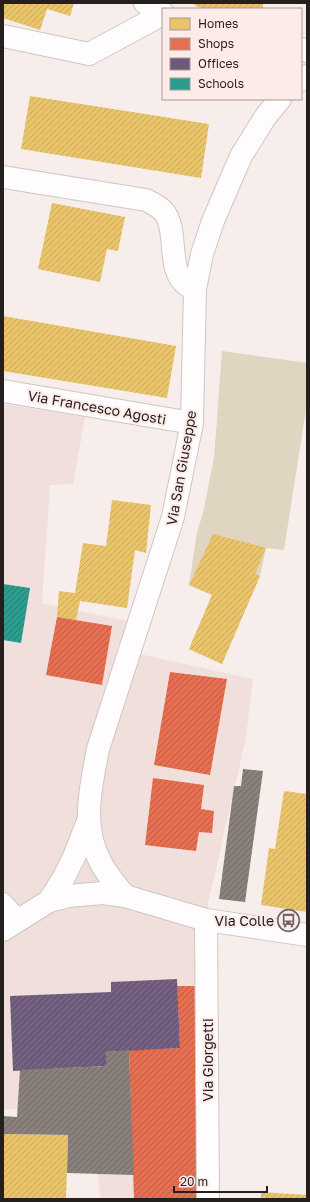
<svg xmlns="http://www.w3.org/2000/svg" width="310" height="1202" viewBox="0 0 310 1202" font-family="'Golos Text',sans-serif">
<style>
.built{fill:#f1dfdc}
.grass{fill:#e0d5c0}
.homes{fill:url(#homes-hatch)}
.shops{fill:url(#shops-hatch)}
.offices{fill:url(#offices-hatch)}
.schools{fill:url(#schools-hatch)}
.industry{fill:url(#industry-hatch)}
.lines{fill:none;stroke-linecap:round;stroke-linejoin:round}
.service-casing{stroke:#cdc6c4;stroke-width:20}
.minor-casing{stroke:#cdc6c4;stroke-width:24}
.tertiary-casing{stroke:#cdc6c4;stroke-width:24}
.service{stroke:#fefcfc;stroke-width:18}
.minor{stroke:#fefcfc;stroke-width:22}
.tertiary{stroke:#fefcfc;stroke-width:22}
.labels{text-anchor:middle;dominant-baseline:central;stroke-width:4;stroke-linejoin:round;paint-order:stroke}
.street-label{font-size:14px;fill:#251f1e;stroke:#fcebe8}
.poi-label{font-size:14px;fill:#251f1e;stroke:#fcebe8;text-anchor:end}
</style>
<defs>
<pattern id="homes-hatch" width="6" height="6" patternUnits="userSpaceOnUse"><rect width="6" height="6" fill="#e9c46a"/><path d="M-1 1l2-2M0 6l6-6M5 7l2-2" fill="none" stroke="#c8a85b"/></pattern>
<pattern id="shops-hatch" width="6" height="6" patternUnits="userSpaceOnUse"><rect width="6" height="6" fill="#e76f51"/><path d="M-1 1l2-2M0 6l6-6M5 7l2-2" fill="none" stroke="#bb5b43"/></pattern>
<pattern id="offices-hatch" width="6" height="6" patternUnits="userSpaceOnUse"><rect width="6" height="6" fill="#6d597a"/><path d="M-1 1l2-2M0 6l6-6M5 7l2-2" fill="none" stroke="#81728a"/></pattern>
<pattern id="schools-hatch" width="6" height="6" patternUnits="userSpaceOnUse"><rect width="6" height="6" fill="#2a9d8f"/><path d="M-1 1l2-2M0 6l6-6M5 7l2-2" fill="none" stroke="#247f74"/></pattern>
<pattern id="industry-hatch" width="6" height="6" patternUnits="userSpaceOnUse"><rect width="6" height="6" fill="#8a817c"/><path d="M-1 1l2-2M0 6l6-6M5 7l2-2" fill="none" stroke="#716965"/></pattern>
</defs>
<rect width="100%" height="100%" fill="#f7eeec"/>
<!-- built -->
<path class="built" d="M3,404L85,417L73,484L50,485L42,603L128,621L117,649L253,679L246,738L208,903L216,1199H100L92,1110L3,1109Z"/>
<!-- grass -->
<path class="grass" d="M222,351L307,363V403L284,550L266,548L260,576L222,664L189,649L212,595L189,585L197,532L203,513L214,458Z"/>
<!-- homes -->
<path class="homes" d="M3,3H74L70,16L47,9L40,30L3,18Z
M192,3H263V9H207L198,7Z
M30,96L209,124L201,178L21,149Z
M52,203L125,217L118,251L107,249L100,282L38,269Z
M3,316L176,346L167,398L3,371Z
M112,500L151,505L146,553L135,550L127,608L80,601L76,620L57,617L59,591L75,593L83,543L106,546Z
M213,534L266,548L255,574L260,576L222,664L189,649L212,595L189,585Z
M284,791L307,794V912L261,905L269,848L275,849Z
M3,1134L68,1135L66,1199H3Z
M261,1192L307,1195V1199H261Z"/>
<!-- shops -->
<path class="shops" d="M57,617L112,626L102,685L46,675Z
M170,672L227,679L210,775L154,765Z
M153,778L204,785L201,809L214,811L212,833L199,832L196,851L145,845Z
M177,986H196L195,1074L199,1199H134L129,1050L180,1048Z"/>
<!-- offices -->
<path class="offices" d="M177,979L180,1048L106,1052V1066L13,1071L10,996L111,992V982Z"/>
<!-- schools -->
<path class="schools" d="M3,584L30,588L21,643L3,640Z"/>
<!-- industry -->
<path class="industry" d="M243,769L263,771L245,902L219,899L234,786H241Z
M129,1050L134,1175L67,1173L68,1135L3,1134V1116L17,1117L20,1070L106,1066V1052Z"/>
<g class="lines">
<defs>
<path id="service" d="M3,902L19,920"/>
<path id="minor" d="M145,3L163,13
M3,36L89,54L163,14
M301,49L307,51
M301,80L307,76
M3,177L146,200C152,203 160,207 164,212C179,231 166,271 187,285C189,287 193,288 195,289
M3,391L192,423
M125,896C116,885 106,874 100,861C81,826 91,786 98,749L173,517L192,423L195,289L202,254L213,221L241,156L266,116L280,99
M49,901L63,879L74,857L88,821
M206,920L208,1199"/>
<path id="tertiary" d="M3,930L49,901L68,896L103,893L125,896L206,920L307,935"/>
</defs>
<!-- service casing -->
<use href="#service" class="service-casing"/>
<!-- minor casing -->
<use href="#minor" class="minor-casing"/>
<!-- tertiary casing -->
<use href="#tertiary" class="tertiary-casing"/>
<!-- service -->
<use href="#service" class="service"/>
<!-- minor -->
<use href="#minor" class="minor"/>
<!-- tertiary -->
<use href="#tertiary" class="tertiary"/>
</g>
<!-- icons -->
<defs>
<symbol id="bus-ring" viewBox="-11 -11 22 22"><circle r="9.5" fill="#fcebe8" stroke="#6e6766" stroke-width="1.5"/><path d="M-5-6H5V4H4V6H2V4H-2V6H-4V4H-5ZM-3.5-4V0h7V-4ZM-3.5 1.2v1.5H-2V1.2ZM2 1.2v1.5H3.5V1.2Z" fill="#6e6766"/></symbol>
</defs>
<g fill-rule="evenodd">
<use href="#bus-ring" x="276" y="908" width="25" height="25"/>
</g>
<g class="labels">
<!-- street labels -->
<g class="street-label">
<text transform="translate(97 407) rotate(10)">Via Francesco Agosti</text>
<text transform="translate(181 468) rotate(-80)">Via San Giuseppe</text>
<text transform="translate(207 1060) rotate(-90)">Via Giorgetti</text>
</g>
<!-- poi labels -->
<g class="poi-label">
<text x="274" y="920">Via Colle</text>
</g>
</g>
<!-- border -->
<rect width="310" height="1202" fill="none" stroke="#251f1e" stroke-width="8"/>
<!-- legend -->
<rect x="162" y="8" width="140" height="92" fill="#fcebe8" stroke="#a69997"/>
<rect x="170" y="18" width="20" height="12" fill="#e9c46a" stroke="#a69997"/>
<text x="198" y="28" font-size="12" fill="#251f1e">Homes</text>
<rect x="170" y="38" width="20" height="12" fill="#e76f51" stroke="#a69997"/>
<text x="198" y="48" font-size="12" fill="#251f1e">Shops</text>
<rect x="170" y="58" width="20" height="12" fill="#6d597a" stroke="#a69997"/>
<text x="198" y="68" font-size="12" fill="#251f1e">Offices</text>
<rect x="170" y="78" width="20" height="12" fill="#2a9d8f" stroke="#a69997"/>
<text x="198" y="88" font-size="12" fill="#251f1e">Schools</text>
<!-- scale -->
<path d="M174 1186v6h93v-6" fill="none" stroke="#251f1e" stroke-width="2"/>
<text x="180" y="1186" font-size="12" fill="#251f1e" stroke="#fcebe8" stroke-width="3" paint-order="stroke">20 m</text>
</svg>
